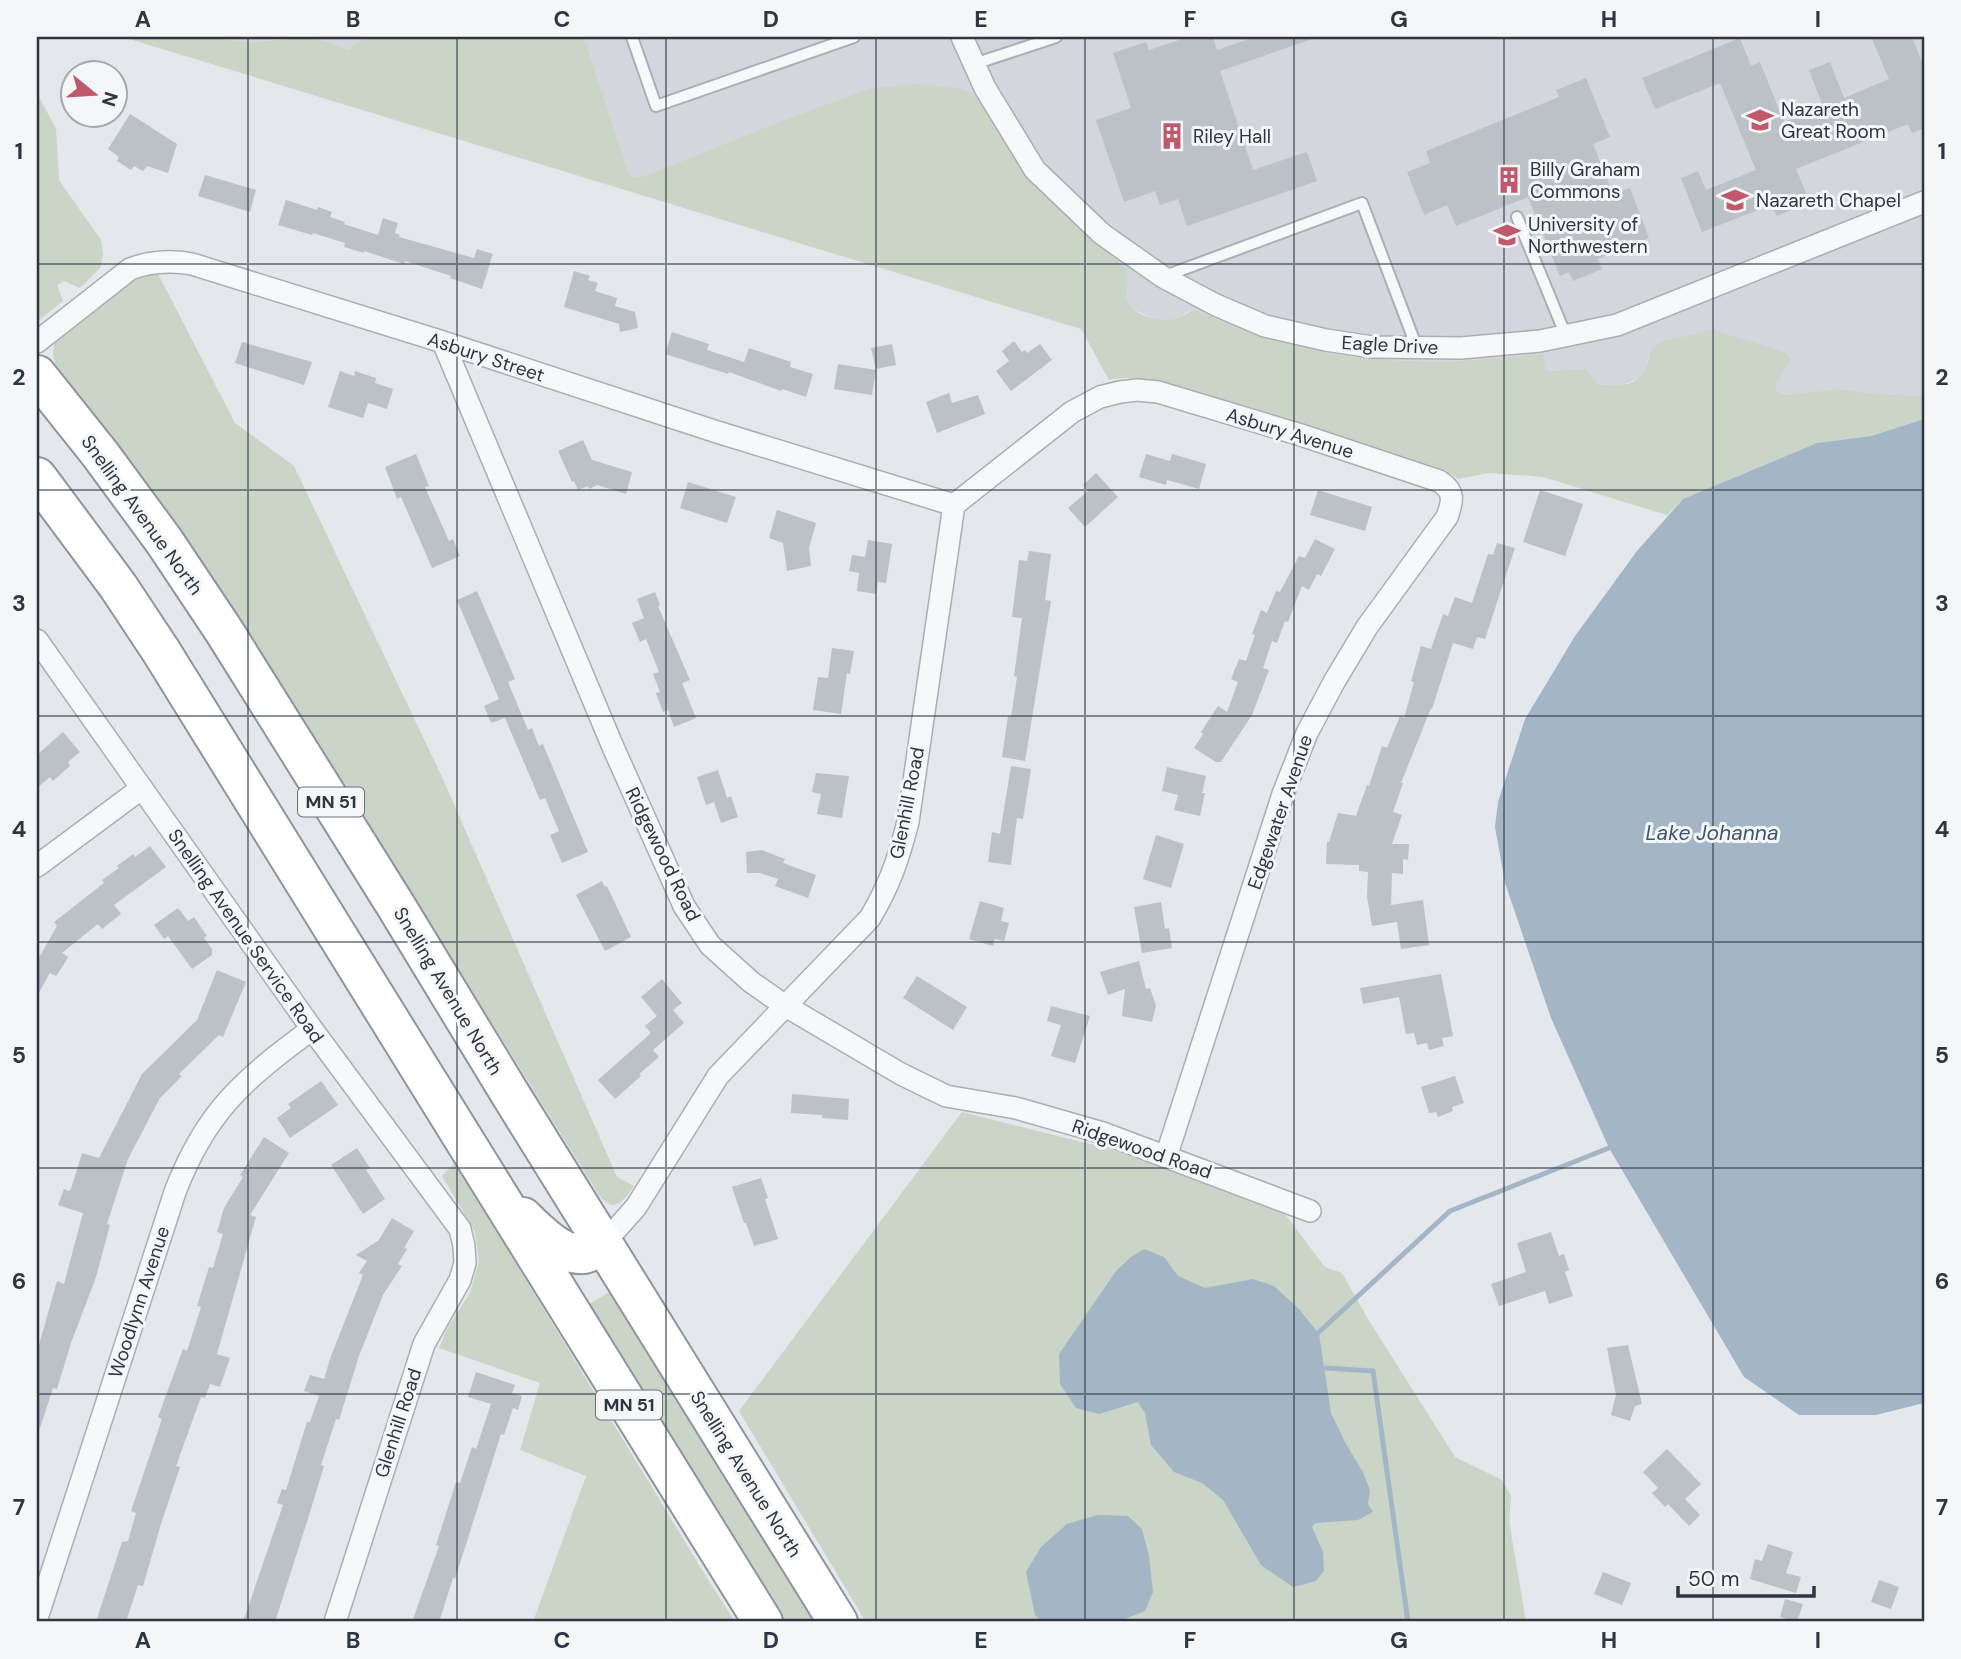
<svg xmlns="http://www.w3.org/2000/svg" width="1961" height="1659" viewBox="0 0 1961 1659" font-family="'DM Sans',sans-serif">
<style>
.built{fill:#d3d6dc}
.green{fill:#cad4c7}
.water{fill:#a4b6c6}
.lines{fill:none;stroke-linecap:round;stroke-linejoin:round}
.stream{stroke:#a4b6c6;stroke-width:5}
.building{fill:#bcc1c7}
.lane-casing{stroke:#aaaeb5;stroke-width:14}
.street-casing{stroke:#aaaeb5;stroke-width:24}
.highway-casing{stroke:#8d95a0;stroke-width:42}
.lane{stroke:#f7f8f9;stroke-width:10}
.street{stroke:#f7f8f9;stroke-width:21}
.highway{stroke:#fff;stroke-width:38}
.grid{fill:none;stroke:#2e3641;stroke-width:2;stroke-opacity:0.55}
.labels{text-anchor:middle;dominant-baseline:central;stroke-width:6;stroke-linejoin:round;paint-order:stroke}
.shield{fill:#f4f6f8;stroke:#697078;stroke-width:2}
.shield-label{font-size:18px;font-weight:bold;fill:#2e3641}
.poi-label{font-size:19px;fill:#2e3641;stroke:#f4f6f8;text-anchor:start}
.street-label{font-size:19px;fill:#2e3641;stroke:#f4f6f8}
.water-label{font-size:21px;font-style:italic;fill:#3c5671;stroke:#f4f6f8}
.neatline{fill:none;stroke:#2e3641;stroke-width:2.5}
.grid-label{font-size:23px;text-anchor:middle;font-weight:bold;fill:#2e3641}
</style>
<rect width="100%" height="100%" fill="#e4e7eb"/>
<!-- built -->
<path class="built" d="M202,37H301L253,42Z
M309,37H365L348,50L328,42Z
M584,37H1924V396L1873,394L1839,389L1787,395L1777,391L1776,385L1791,360L1649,356L1646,368L1640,378L1620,386L1598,384L1586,369L1546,371L1542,354L1445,362L1389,360L1339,355L1268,339L1195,310L1187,312L1182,316L1174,320L1164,321L1150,317L1135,310L1126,297L1128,283L1046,194L868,89L781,121L642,177H634L628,172Z"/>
<!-- green -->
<path class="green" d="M123,37H202L253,42L309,37L328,42L348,50L365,37H584L628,172L634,177H642L781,121L868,89L917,84L962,89L973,94L1046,194L1067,216L1126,269L1128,283L1126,297C1129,301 1132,308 1136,311C1146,318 1163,322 1175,319C1183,317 1187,312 1195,310L1268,339L1339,355L1389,360L1445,362L1543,354L1546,371L1586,369L1598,384C1615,386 1636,388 1645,370C1648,364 1649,355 1652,348L1664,341L1714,330L1784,352L1791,360L1776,385L1777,391L1786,395L1839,389L1873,394L1924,396V419L1871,436L1817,443L1683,499L1667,515L1543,477L1489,473L1458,479L1445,470L1162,382C1144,379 1127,376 1109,380L1081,329Z
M37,93L56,129L59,180L101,240L103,255L100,268L80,288L64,281L57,285L63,301L37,322Z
M158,274L235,423L294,466L442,777L617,1177L634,1186C622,1203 612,1215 597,1192L239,617L170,515L56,367C53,357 51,347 58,337L128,283L139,278Z
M962,1112L1110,1149L1284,1213L1325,1267L1342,1273L1368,1319L1455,1457L1502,1480L1511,1496L1509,1521L1526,1622H866L739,1411Z
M455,1163L707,1578L735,1622H533L586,1476L520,1450L540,1383L439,1348L448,1327L470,1293L479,1261L475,1232L442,1176Z
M614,1289L823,1622H781L588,1305Z"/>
<!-- water -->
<path class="water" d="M1924,419V1403L1876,1415H1799L1744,1377L1609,1148L1551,1018L1505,883L1495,827L1498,802L1525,719L1575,636L1637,551L1683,499L1817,443L1871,436Z
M1144,1249L1164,1257L1178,1276L1205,1288L1253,1279L1274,1286L1299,1309L1319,1334L1331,1413L1346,1444L1363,1472L1370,1490L1368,1504L1373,1512L1358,1520L1315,1523L1312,1527L1323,1552L1324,1571L1316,1581L1293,1587L1261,1565L1223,1500L1202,1483L1174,1472L1151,1445L1145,1413L1138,1402L1099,1414L1076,1408L1060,1384L1059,1354L1116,1271L1131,1257Z
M1097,1515L1128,1516L1142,1529L1149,1556L1153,1592L1145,1611L1117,1622H1041L1035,1615L1026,1572L1041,1547L1067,1524Z"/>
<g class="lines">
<!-- stream -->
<path class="stream" d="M1318,1333L1450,1211L1609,1148
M1326,1368L1373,1371L1408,1622"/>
</g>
<!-- building -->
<path class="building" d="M1188,37H1213L1217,50L1255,37H1312V39L1220,71L1253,170L1307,152L1317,181L1187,226L1178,199L1160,205L1155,191L1124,202L1096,120L1131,108L1113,53L1146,42L1149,50Z
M1871,37H1912L1924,67V128L1912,133L1908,124L1796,169L1810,202L1777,216L1771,205L1702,232L1681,178L1698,171L1706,190L1756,170L1720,83L1655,109L1642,78L1740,38L1751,66L1760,62L1784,122L1823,106L1809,70L1830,62L1844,98L1889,79Z
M1586,78L1610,137L1593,144L1613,194L1630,188L1649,238L1598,259L1602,269L1573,281L1569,272L1560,276L1528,197L1456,226L1447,205L1424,215L1407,172L1430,163L1426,151L1559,97L1556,90Z
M130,114L177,144L168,173L147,166L143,171L134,166L131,170L117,161L119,157L108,149Z
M205,175L256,190L250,212L198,196Z
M286,200L317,210L318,207L332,212L330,217L345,222L344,224L378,235L383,218L398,223L395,233L400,235L399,237L474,258L477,249L493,254L482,289L450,278L451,276L405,261L404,264L364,251V253L344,247L345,243L313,233L312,235L278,225Z
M574,271L590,276L588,280L598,283L595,291L617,298L615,306L635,312L638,328L620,332L619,324L564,307Z
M672,332L709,344L707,350L744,362L749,348L791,362L790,367L813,374L806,397L782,389L781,391L729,372L728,374L665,354Z
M1014,341L1022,352L1025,350L1027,353L1040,344L1052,360L1011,391L996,371L1009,361L1002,351Z
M242,342L312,362L304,385L235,363Z
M892,344L896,365L876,369L871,348Z
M838,364L876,370L872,395L834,389Z
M340,371L354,376L355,371L376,378L375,383L393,389L387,409L368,403L363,418L328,407Z
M949,393L952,403L978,395L985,414L937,433L926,402Z
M583,440L592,460L632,472L626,494L597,485L589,489L588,486L578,490L574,481L572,482L558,451Z
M416,454L429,486L425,487L449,541L453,539L460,556L432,568L401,497L397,499L385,467Z
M1146,454L1170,461L1172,454L1206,464L1199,489L1167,480L1166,485L1139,477Z
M1096,473L1118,497L1085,527L1068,508L1088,491L1083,485Z
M688,482L736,497L727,523L680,508Z
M1318,490L1372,507L1365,531L1310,515Z
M1540,490L1583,504L1565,556L1523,542Z
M777,510L816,523L809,548L811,566L787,571L783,543L769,538Z
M1315,539L1335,549L1321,576L1317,574L1309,590L1302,586L1288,622L1285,621L1277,643L1272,641L1263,668L1269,670L1252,715L1221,762H1216L1194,748L1203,734L1201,732L1218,706L1227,712L1238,682L1231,679L1239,659L1246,661L1255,635L1252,634L1261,610L1267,613L1276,591L1280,592L1299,556L1305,558Z
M868,540L892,544L886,583L878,582L876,594L857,591L859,573L849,571L852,555L865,557Z
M1497,543L1515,548L1485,639L1477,637L1473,649L1453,643L1432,709L1431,708L1401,783H1403L1393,812L1402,815L1392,844H1409L1408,860L1403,859V874L1392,873L1391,905L1423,900L1429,945L1401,949L1397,922L1372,926L1367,897L1368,872L1359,871V865L1326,864L1327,842H1329L1338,813L1356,816L1367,785L1369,786L1382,746L1387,748L1400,716L1404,718L1414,682L1411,681L1421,646L1431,649L1443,614L1448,616L1455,597L1472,603L1488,554L1493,555Z
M1029,551L1051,554L1045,600L1051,601L1025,761L1002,757L1008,716L1011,717L1017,677L1014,676L1022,618L1012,617L1019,560L1027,561Z
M477,591L515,679L508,682L528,730L532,728L539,746L543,744L588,852L562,863L550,835L559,831L545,798L540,800L505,718L491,723L484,706L499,699L457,600Z
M655,592L660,605L658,606L690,680L682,683L696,718L674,727L668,710L663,712L656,693L660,692L653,674L659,672L646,639L640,642L632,623L644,618L637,599Z
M832,648L854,651L850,674L847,673L841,714L813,710L818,677L828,678Z
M63,732L80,752L68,762L70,766L53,781L50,777L37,788V755Z
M1011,766L1031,769L1023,819L1017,818L1011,865L988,862L992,832L1000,834Z
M1167,767L1206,776L1202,793H1205L1200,816L1174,810L1178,795L1162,791Z
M718,770L727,798L731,796L738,817L721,823L714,802L706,805L697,777Z
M816,773L849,776L842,818L817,814L821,794L812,792Z
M1156,835L1184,844L1171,888L1143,879Z
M150,846L166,867L114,905L121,914L102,929L98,924L62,953L68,957L64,964L56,976L50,973L37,996V961L57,926L54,922L104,883L102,880L119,868L117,866L133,854L135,857Z
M762,850L785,859L783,863L816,875L808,898L775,886L778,879L760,873H747L746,852Z
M602,881L605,887L607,886L631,937L605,951L576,895Z
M980,901L1004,908L1001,921L1009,923L1004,941L995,939L993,946L969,939Z
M1161,902L1165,929L1169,928L1172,948L1142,953L1134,907Z
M178,908L188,921L194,917L207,936L204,938L212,949V955L192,969L168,936L164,939L154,925Z
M1139,961L1146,989L1150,988L1156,1006L1152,1022L1122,1016L1125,989L1108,995L1100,972Z
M217,970L246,982L223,1037L219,1035L179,1074L182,1076L160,1098L128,1159L107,1224L110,1225L96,1277L71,1343L57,1389L53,1388L40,1428H37V1352L57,1281L64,1284L83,1213L58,1205L64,1189L69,1191L71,1189L82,1153L99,1158L142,1074L197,1020Z
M1441,974L1453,1036L1442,1038L1444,1046L1429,1050L1427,1043L1417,1045L1414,1033L1406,1034L1399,997L1363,1004L1360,988Z
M917,976L967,1007L953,1030L903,998Z
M662,979L682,1003L673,1010L684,1023L653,1050L659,1057L639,1074L641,1076L615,1099L598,1080L651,1033L645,1026L657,1016L641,997Z
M1051,1006L1090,1016L1075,1063L1051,1056L1061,1025L1047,1021Z
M1455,1076L1464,1103L1452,1107L1453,1111L1438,1117L1436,1112L1429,1113L1421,1087Z
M321,1081L338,1105L290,1138L277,1118L291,1108L288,1104Z
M792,1094L849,1099L848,1120L822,1118V1115L791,1113Z
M264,1137L289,1153L250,1215L256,1217L217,1354L230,1358L220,1387L210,1384L205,1398L201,1397L176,1466L180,1467L161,1524L143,1586L138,1585L126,1622H96L122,1542L128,1541L136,1513L131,1511L162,1419L158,1417L183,1349L187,1351L201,1307L197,1306L209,1267L213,1268L223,1234L217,1232L224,1208L243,1177L240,1175Z
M357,1148L370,1168L366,1170L385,1199L363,1214L331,1165Z
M761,1178L768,1198L765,1199L778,1239L754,1246L746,1223H744L732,1187Z
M392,1218L414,1231L404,1248L407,1249L398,1264L402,1266L383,1295L359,1356L339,1420L336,1419L321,1465L324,1466L311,1509L275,1622H243L283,1505L277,1503L282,1489L286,1490L307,1422H310L319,1396L304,1391L310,1375L324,1379L331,1356L363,1275L359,1273L367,1261L356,1255L379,1240Z
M1551,1232L1559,1256L1564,1254L1569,1270L1565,1272L1573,1296L1549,1304L1545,1291L1499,1306L1491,1284L1526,1272L1517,1243Z
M1628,1345L1642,1404L1635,1406L1630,1421L1611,1415L1616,1395L1607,1348Z
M476,1372L515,1385L512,1393L522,1396L518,1410L513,1408L504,1435L501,1434L455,1579L453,1578L439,1622H412L439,1546L436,1545L456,1482L460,1483L472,1447L476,1449L491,1404L468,1397Z
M1667,1449L1701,1484L1685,1499L1700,1515L1689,1526L1668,1504L1665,1507L1652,1493L1658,1488L1643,1472Z
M1768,1544L1793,1552L1786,1573L1801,1577L1796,1593L1750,1579L1755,1559L1762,1561Z
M1603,1572L1631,1583L1622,1605L1594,1594Z
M1879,1580L1899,1587L1891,1609L1871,1602Z
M1785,1599L1803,1604L1797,1622L1780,1617Z"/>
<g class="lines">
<defs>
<path id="lane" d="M632,37L656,106L854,37
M974,64L1056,37
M1517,217L1566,336
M1165,276L1362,203L1417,348"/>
<path id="street" d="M962,37L985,88L1035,170L1102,234L1163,277L1216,305L1265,326L1326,340L1372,347L1461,348L1540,341L1617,325L1924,202
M37,342L130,269C151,261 170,260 192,264L443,342L714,431L954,505
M443,342L613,747L684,906L710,945L751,982L784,1005L901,1074L946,1096L1016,1108L1103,1133L1310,1211
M37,640L312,1029L460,1229L464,1246L465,1263L460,1280L424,1344L335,1622
M37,866L142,788
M603,1244L636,1207L718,1076L870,918C890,884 898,860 908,822L954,505L1072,412L1100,397L1120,392L1137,390L1158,392L1301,435L1439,481C1455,491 1453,501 1447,517L1367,627L1334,682L1307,733L1283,794L1166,1157
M37,1618L175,1192C206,1111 243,1080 312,1029"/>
<path id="highway" d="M37,375L100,454L164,541L224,631L396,906L509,1092L838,1622
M37,477L118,586L161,651L763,1622
M523,1217C537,1231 562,1257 584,1254C590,1253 598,1247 603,1244"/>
</defs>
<!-- lane casing -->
<use href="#lane" class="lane-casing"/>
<!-- street casing -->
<use href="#street" class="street-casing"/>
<!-- highway casing -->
<use href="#highway" class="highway-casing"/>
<!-- lane -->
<use href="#lane" class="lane"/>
<!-- street -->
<use href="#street" class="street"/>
<!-- highway -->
<use href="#highway" class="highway"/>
</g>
<!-- grid -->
<path class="grid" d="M248,37V1622M457,37V1622M666,37V1622M876,37V1622M1085,37V1622M1294,37V1622M1504,37V1622M1713,37V1622M37,264H1924M37,490H1924M37,716H1924M37,942H1924M37,1168H1924M37,1394H1924"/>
<!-- icons -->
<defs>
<symbol id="university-bare" viewBox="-9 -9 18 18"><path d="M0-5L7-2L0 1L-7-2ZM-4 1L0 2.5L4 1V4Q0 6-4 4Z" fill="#c0596c" stroke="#f4f6f8" stroke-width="2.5" paint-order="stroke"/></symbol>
<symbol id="building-bare" viewBox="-9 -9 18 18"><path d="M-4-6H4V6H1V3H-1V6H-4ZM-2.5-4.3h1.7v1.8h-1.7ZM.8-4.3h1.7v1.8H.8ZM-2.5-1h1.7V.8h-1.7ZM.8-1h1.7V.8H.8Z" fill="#c0596c" stroke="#f4f6f8" stroke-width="2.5" paint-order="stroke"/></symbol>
</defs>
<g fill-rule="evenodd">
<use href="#university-bare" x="1741" y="101" width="38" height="38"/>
<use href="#building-bare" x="1153" y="117" width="38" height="38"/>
<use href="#building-bare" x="1490" y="161" width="38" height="38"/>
<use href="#university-bare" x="1716" y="181" width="38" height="38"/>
<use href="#university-bare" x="1488" y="216" width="38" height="38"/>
</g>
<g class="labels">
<!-- shield labels -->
<g class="shield">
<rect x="298" y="787.5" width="66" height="29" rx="5"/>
<rect x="596" y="1390.5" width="66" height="29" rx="5"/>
</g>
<g class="shield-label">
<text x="331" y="802">MN 51</text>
<text x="629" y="1405">MN 51</text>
</g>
<!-- poi labels -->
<g class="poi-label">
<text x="1781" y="109">Nazareth<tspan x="1781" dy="22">Great Room</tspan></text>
<text x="1193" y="136">Riley Hall</text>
<text x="1530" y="169">Billy Graham<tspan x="1530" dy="22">Commons</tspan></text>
<text x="1756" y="200">Nazareth Chapel</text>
<text x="1528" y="224">University of<tspan x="1528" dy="22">Northwestern</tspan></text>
</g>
<!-- street labels -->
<g class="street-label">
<text transform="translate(1390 345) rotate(3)">Eagle Drive</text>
<text transform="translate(486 357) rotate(18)">Asbury Street</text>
<text transform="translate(1290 433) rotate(17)">Asbury Avenue</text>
<text transform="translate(142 515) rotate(54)">Snelling Avenue North</text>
<text transform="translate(907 803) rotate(-79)">Glenhill Road</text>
<text transform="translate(1280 812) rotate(-71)">Edgewater Avenue</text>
<text transform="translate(663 854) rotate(64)">Ridgewood Road</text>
<text transform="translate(246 936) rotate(55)">Snelling Avenue Service Road</text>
<text transform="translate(448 991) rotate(59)">Snelling Avenue North</text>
<text transform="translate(1142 1149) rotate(19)">Ridgewood Road</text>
<text transform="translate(139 1302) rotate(-72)">Woodlynn Avenue</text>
<text transform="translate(398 1423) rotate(-72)">Glenhill Road</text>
<text transform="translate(746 1474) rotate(58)">Snelling Avenue North</text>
</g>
<!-- water labels -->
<g class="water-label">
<text x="1712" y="833">Lake Johanna</text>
</g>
</g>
<!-- border -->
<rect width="1961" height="1659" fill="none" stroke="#f4f6f8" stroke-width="77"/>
<!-- north arrow -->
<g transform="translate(94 94) rotate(108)"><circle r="33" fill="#f4f6f8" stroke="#a5a9af" stroke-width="2"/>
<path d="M0-5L12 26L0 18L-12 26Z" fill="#c0596c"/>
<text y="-10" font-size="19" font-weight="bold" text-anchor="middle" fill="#2e3641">N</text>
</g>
<!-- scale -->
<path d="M1678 1586v10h136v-10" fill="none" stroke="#2e3641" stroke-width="3.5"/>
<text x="1688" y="1586" font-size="21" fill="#2e3641" stroke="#f4f6f8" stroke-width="5" paint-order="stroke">50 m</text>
<rect x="38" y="38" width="1885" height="1582" class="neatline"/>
<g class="grid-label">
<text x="143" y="27">A</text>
<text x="353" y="27">B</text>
<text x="562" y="27">C</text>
<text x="771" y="27">D</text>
<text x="981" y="27">E</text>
<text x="1190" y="27">F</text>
<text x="1399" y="27">G</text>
<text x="1609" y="27">H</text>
<text x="1818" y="27">I</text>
<text x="19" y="159">1</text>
<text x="1942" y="159">1</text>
<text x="19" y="385">2</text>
<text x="1942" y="385">2</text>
<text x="19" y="611">3</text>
<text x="1942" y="611">3</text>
<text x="19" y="837">4</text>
<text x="1942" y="837">4</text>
<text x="19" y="1063">5</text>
<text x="1942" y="1063">5</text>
<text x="19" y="1289">6</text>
<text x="1942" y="1289">6</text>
<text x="19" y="1515">7</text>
<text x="1942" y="1515">7</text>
<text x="143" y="1648">A</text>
<text x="353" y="1648">B</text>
<text x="562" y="1648">C</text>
<text x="771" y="1648">D</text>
<text x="981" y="1648">E</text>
<text x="1190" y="1648">F</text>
<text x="1399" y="1648">G</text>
<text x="1609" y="1648">H</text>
<text x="1818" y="1648">I</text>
</g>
</svg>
